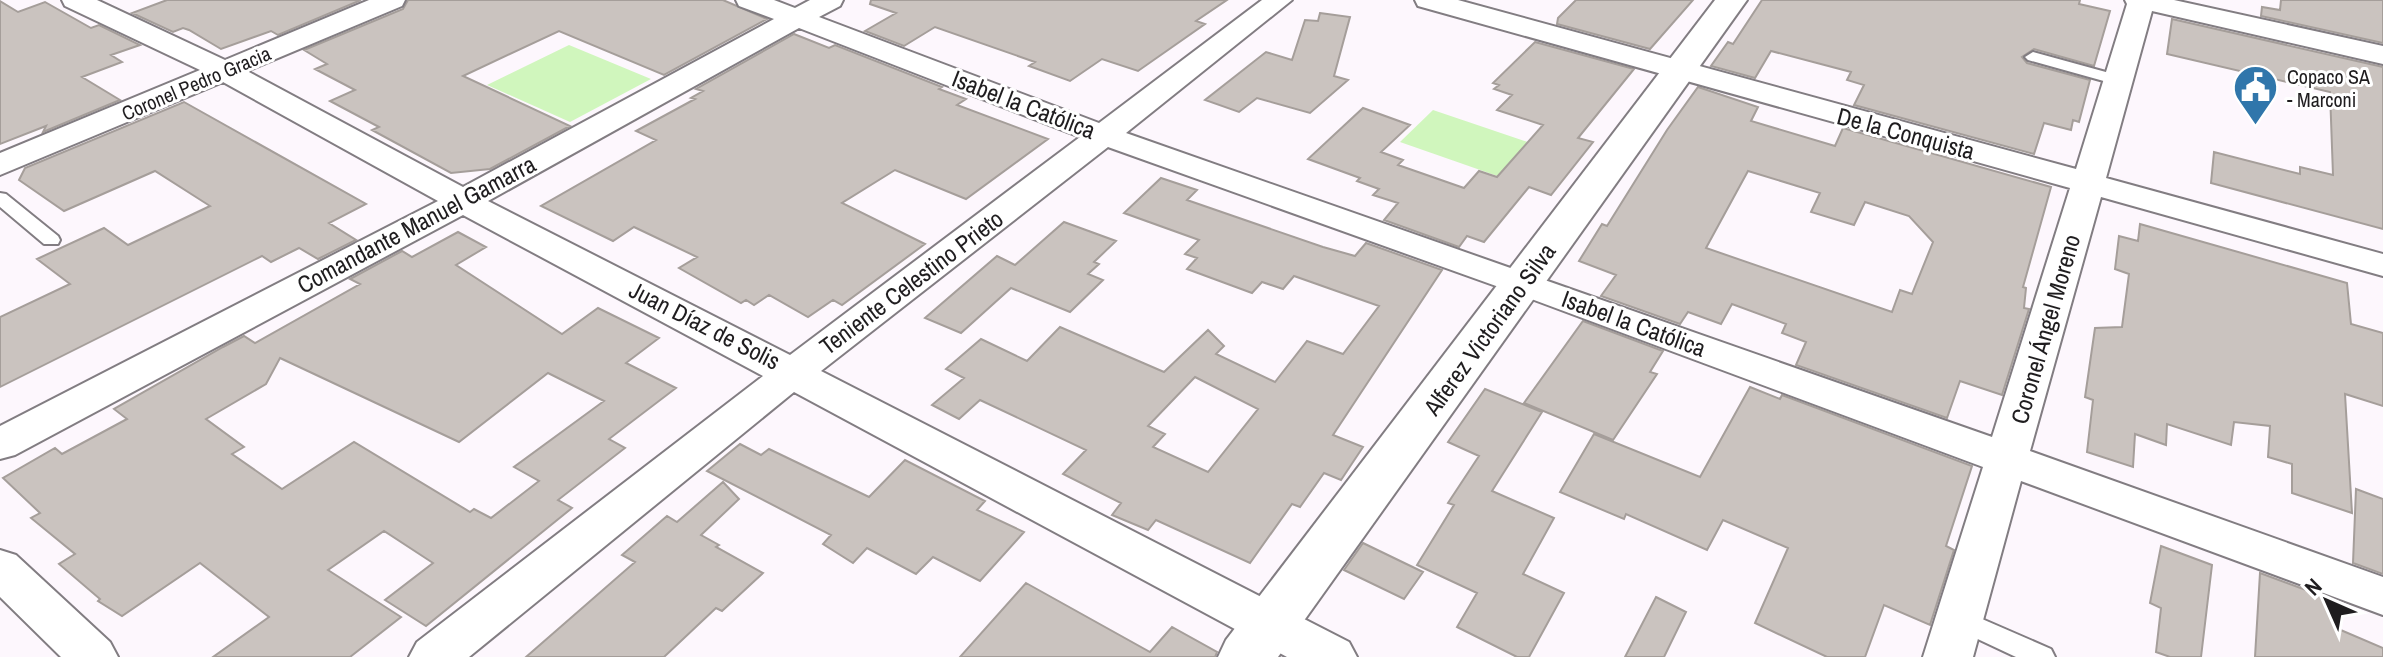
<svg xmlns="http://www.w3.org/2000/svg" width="2383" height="657" viewBox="0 0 2383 657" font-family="'Archivo Narrow',sans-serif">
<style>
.green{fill:#d0f6bd}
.building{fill:#cac3bf;stroke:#a59e9a;stroke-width:2;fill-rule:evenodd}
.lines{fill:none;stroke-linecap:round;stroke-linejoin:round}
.service-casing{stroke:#827d82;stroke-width:4}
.minor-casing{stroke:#827d82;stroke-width:4}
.tertiary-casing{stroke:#827d82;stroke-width:4}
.service{fill:#fff;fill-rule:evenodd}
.minor{fill:#fff;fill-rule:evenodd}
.tertiary{fill:#fff;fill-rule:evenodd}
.labels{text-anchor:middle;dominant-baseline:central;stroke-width:6;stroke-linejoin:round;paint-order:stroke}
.far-poi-label{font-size:20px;fill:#1f1d1f;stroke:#fff;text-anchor:start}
.far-street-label{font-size:20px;fill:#1f1d1f;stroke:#fff}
.street-label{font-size:24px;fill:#1f1d1f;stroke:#fff}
</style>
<rect width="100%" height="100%" fill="#fdf7fd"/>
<!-- green -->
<path class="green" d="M569,45L651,79L570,122L487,85Z
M1433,110L1569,156L1540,191L1400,142Z"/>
<!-- building -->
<path class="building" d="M167,0H361L278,35L271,31L221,49L189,30L183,28L173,32L132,13Z
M408,0H723L767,19L664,75L559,31L463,76L570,126L490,169L451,173L372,130L379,127L330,101L355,90L315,69L327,64L304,50L403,9Z
M871,0H1227L1196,21L1205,24L1138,71L1102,59L1070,81L1029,66L1035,62L935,27L904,46L865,31L896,13L870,4Z
M1576,0H1693L1650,49L1557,24L1558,18Z
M1762,0H2080L2079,4L2110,11L2094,66L2034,49L2022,57L2027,63L2090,80L2079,122L2073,120L2071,130L2044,123L2034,154L1854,105L1864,85L1847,80L1851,72L1771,51L1755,78L1711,66L1728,42L1733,44Z
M2281,0H2383V43L2261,16L2262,7L2280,10Z
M0,1L18,12L45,2L91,28L99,25L140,45L111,55L122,62L82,77L120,100L43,132L46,126L0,144Z
M1320,13L1350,17L1334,76L1348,80L1310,113L1257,98L1239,112L1205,100L1266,52L1292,60L1305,20L1318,21Z
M2172,19L2383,67V229L2211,183L2214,152L2300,174V167L2333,175L2330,92L2167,54Z
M794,34L829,48L835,45L942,87L939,89L966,99L957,105L1048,139L966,199L895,170L842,203L925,244L842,305L833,300L808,317L769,295L754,305L746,300L741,303L679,268L697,257L634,227L613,241L541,206L656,140L636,131L695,99L691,98L703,91L696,89Z
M1535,42L1634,69L1578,138L1593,142L1551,195L1529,187L1484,242L1467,236L1459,247L1384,220L1398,203L1373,195L1379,189L1357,181L1360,178L1308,159L1363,108L1410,125L1381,152L1403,160L1398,165L1464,188L1479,171L1497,177L1543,125L1497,110L1512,95L1494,89L1499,85L1493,83Z
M1698,87L1758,107L1751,121L1835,146L1843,128L2051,187L2023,287L2026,288L2024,308L2029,309L2002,395L1960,381L1947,418L1796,365L1806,342L1782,333L1786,324L1732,304L1721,324L1688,312L1680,324L1601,296L1616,275L1579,261L1602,224L1607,226L1667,130ZM1748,171L1820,193L1811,212L1854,225L1865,202L1909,216L1933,242L1912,294L1900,290L1892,312L1706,248Z
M184,102L366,204L329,223L356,240L318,259L299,248L271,262L262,256L0,387V317L70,284L37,259L104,228L128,245L210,206L155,171L64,211L19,180L25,168Z
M1161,178L1197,190L1187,200L1323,247L1355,256L1366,243L1442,270L1333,435L1363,447L1341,480L1324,473L1300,507L1292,504L1250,563L1156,520L1148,530L1112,515L1121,503L1063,474L1086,450L980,400L959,419L932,405L964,378L946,369L981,339L1027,361L1060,327L1164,372L1208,330L1224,346L1216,354L1275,382L1307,341L1343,354L1379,306L1294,276L1283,289L1262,282L1252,293L1187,269L1197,258L1185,254L1199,240L1124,213ZM1195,377L1258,409L1208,472L1153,447L1165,434L1148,426Z
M1064,222L1116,241L1094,262L1099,264L1088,274L1103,280L1070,312L1011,288L961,333L925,318L997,256L1015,265Z
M2140,224L2347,283L2351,324L2383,333V406L2345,394L2352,513L2292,493V464L2268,457L2270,426L2234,422L2231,445L2167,424L2166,445L2135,434L2133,467L2087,452L2093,400L2085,397L2095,328L2122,327L2129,274L2115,269L2119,236L2138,241Z
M458,232L486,247L456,265L562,334L598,308L659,338L626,363L676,388L609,439L625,448L558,500L572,508L426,626L385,600L433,563L384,531L328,570L401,617L350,657H213L269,617L200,563L122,616L98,601L100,599L59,564L75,554L31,518L40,513L3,478L55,448L62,454L127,419L114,409L223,347L244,336L255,343L360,284L350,279L402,251L412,257ZM280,358L459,442L548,373L604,401L514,467L539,481L491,518L474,509L470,512L354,442L282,489L232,454L244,447L206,419L266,384Z
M1583,321L1663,351L1650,372L1657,374L1613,440L1524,403Z
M1750,387L1780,399L1782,395L1972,466L1946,546L1954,550L1930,625L1884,605L1865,657H1827L1755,623L1788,548L1723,520L1707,550L1626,514L1624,519L1560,492L1594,434L1700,477Z
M1485,389L1542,412L1492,491L1554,518L1523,574L1564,593L1529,657H1517L1457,627L1477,593L1417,565L1454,505L1448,503L1479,456L1448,442Z
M740,444L761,455L769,449L869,497L905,460L985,501L977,510L1024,532L980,581L933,557L916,574L867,548L853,563L823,544L831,535L707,471Z
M723,482L739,499L701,535L719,545L716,547L763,573L722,611L716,608L664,657H526L635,562L622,555L667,516L677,522Z
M2356,489L2383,499V574L2353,563Z
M1363,543L1423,572L1404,599L1344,570Z
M2161,546L2212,565L2201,657H2170L2156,652L2161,608L2150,603Z
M2260,573L2336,601V628L2383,648V657H2255Z
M1026,583L1150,652L1172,627L1217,652L1215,657H960Z
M1656,597L1686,612L1664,657H1625Z"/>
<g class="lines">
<defs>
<path id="service" d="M2033,52L2124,77L2126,80L2118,85L2028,60L2025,57Z
M0,193L6,194L58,236L60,240L58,244H44L0,207Z
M1959,609L2051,649L2055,657H2016L1950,626L1946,619L1950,612Z"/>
<path id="minor" d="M62,0H97L225,60L369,0H405L402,6L247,71L463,187L774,19L739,6L736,0H774L795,8L810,0H843L840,6L819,17L1099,123L1262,0H1292L1126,133L1992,437L2070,188L1418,6L1415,0H1458L2076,169L2127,4L2125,0H2174L2383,46V64L2152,11L2106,178L2383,254V276L2101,197L2030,451L2383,577V615L2021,481L1973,657H1923L1983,467L1510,291L1108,147L821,371L1349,642L1357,657H1287L794,392L469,657H409L417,642L763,376L463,215L15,455L0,459V426L438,201L223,82L0,175V153L200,70L65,6ZM799,28L1080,137L790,355L488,201Z
M0,550L16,555L110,642L118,657H61L0,597Z"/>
<path id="tertiary" d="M1715,0H1747L1278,657H1218L1226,640Z"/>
</defs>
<!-- service casing -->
<use href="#service" class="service-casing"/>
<!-- minor casing -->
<use href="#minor" class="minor-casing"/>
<!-- tertiary casing -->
<use href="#tertiary" class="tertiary-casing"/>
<!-- service -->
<use href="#service" class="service"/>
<!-- minor -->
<use href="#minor" class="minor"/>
<!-- tertiary -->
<use href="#tertiary" class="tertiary"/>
</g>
<!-- icons -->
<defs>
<symbol id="civic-pin" viewBox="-11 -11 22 30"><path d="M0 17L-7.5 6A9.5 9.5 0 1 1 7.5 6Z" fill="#3076ab" stroke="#fff"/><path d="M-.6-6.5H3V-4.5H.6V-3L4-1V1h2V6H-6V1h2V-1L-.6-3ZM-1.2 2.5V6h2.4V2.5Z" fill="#fff"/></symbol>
</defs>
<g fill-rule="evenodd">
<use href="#civic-pin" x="2230" y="62" width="51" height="69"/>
</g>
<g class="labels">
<!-- far-poi labels -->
<g class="far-poi-label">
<text x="2287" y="76">Copaco SA<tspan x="2287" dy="23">- Marconi</tspan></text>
</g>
<!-- far-street labels -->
<g class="far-street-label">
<text transform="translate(196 83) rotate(-23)">Coronel Pedro Gracia</text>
</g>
<!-- street labels -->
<g class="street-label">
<text transform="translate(1024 104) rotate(21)">Isabel la Católica</text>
<text transform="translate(1906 133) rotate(15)">De la Conquista</text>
<text transform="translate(416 224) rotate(-28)">Comandante Manuel Gamarra</text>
<text transform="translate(911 282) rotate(-37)">Teniente Celestino Prieto</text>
<text transform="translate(1634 323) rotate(20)">Isabel la Católica</text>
<text transform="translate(705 325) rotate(27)">Juan Díaz de Solis</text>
<text transform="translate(1489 329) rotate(-54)">Alferez Victoriano Silva</text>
<text transform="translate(2045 329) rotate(-74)">Coronel Ángel Moreno</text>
</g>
</g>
<!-- north arrow -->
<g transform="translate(2327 601) rotate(315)" stroke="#ffffff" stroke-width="6" paint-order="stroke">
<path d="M0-6L14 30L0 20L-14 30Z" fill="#1f1d1f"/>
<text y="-12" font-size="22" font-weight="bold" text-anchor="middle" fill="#1f1d1f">N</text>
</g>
</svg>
